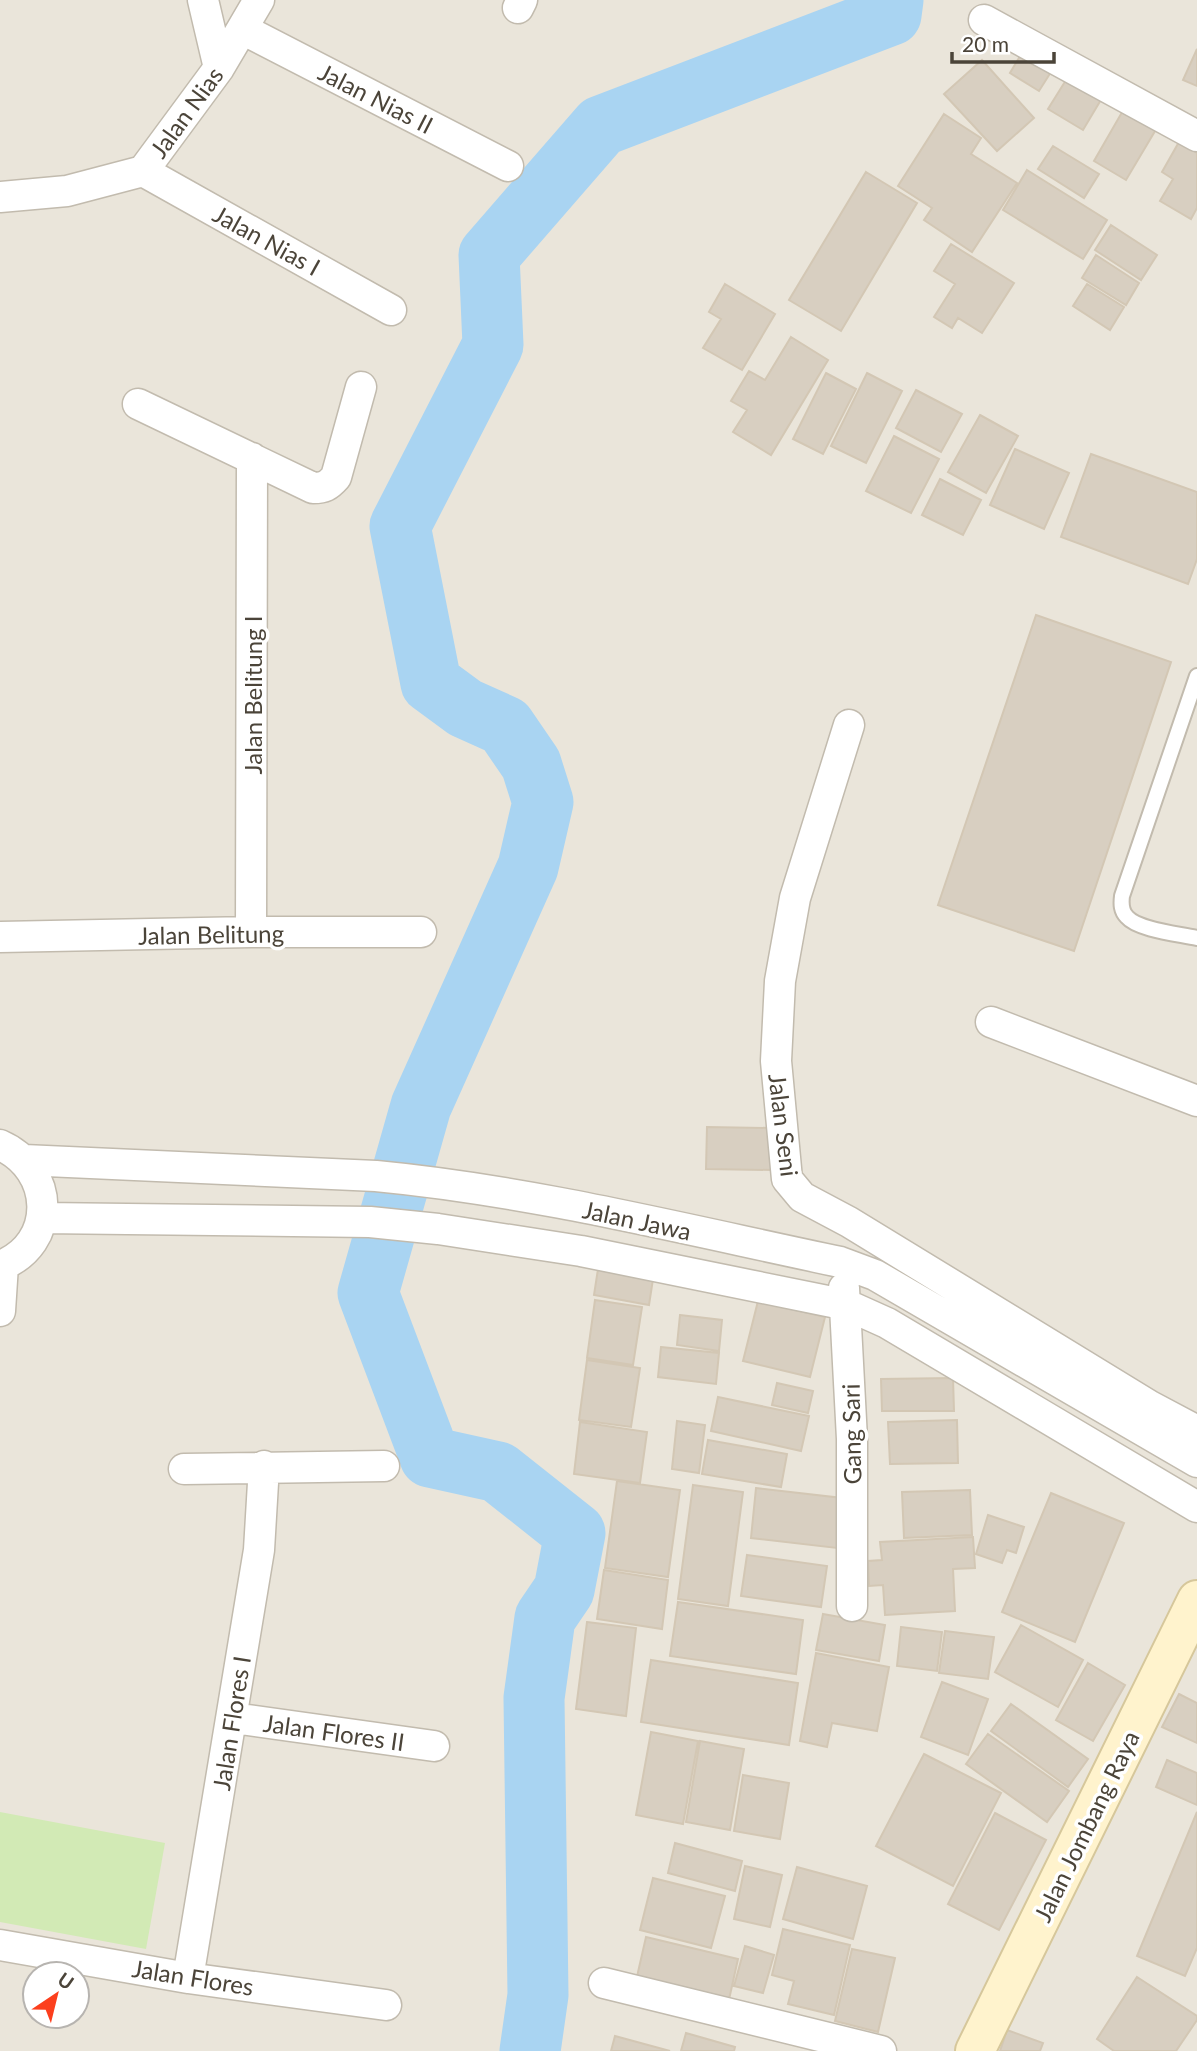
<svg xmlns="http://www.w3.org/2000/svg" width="1197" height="2051" viewBox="0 0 1197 2051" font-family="Lato,sans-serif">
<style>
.residential{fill:#eae5da;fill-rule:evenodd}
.green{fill:#d2eab5}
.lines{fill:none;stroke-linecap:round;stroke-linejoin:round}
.river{stroke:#a9d4f2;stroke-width:61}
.building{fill:#d8cfc1;stroke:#d3c7b4;stroke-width:2}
.service-casing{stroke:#c2bbae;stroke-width:18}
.minor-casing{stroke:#c2bbae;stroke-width:33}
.secondary-casing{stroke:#d6c79b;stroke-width:42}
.service{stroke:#fff;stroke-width:14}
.minor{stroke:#fff;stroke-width:30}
.secondary{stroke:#fff3cd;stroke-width:38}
.labels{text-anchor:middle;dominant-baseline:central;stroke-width:7;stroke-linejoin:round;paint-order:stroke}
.street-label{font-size:24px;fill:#4b4439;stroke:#fff}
</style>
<rect width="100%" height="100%" fill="#f6f3ec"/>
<!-- residential -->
<path class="residential" d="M0,0H1197V2051H0ZM35,1974H77V2016H35Z"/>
<!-- green -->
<path class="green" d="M0,1812L165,1843L146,1949L0,1922Z"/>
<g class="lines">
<!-- river -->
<path class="river" d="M530,2051L538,1995L534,1698L545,1618L564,1590L575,1533L498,1472L430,1457L368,1293L421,1106L528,867L543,802L531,764L505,726L465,708L431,683L400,526L493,345L489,255L601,126L891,15L893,0"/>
</g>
<!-- building -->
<path class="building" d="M1026,46L1056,64L1039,91L1010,73Z
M1197,49V86L1183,80Z
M982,60L1034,118L997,151L944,94Z
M1071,72L1105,93L1083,130L1048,109Z
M1125,107L1158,126L1126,180L1094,161Z
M944,114L981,138L971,154L1017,183L972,252L924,220L932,208L898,186Z
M1179,142L1197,153V208L1191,219L1160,201L1173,179L1162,172Z
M1053,146L1099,174L1084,198L1038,169Z
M1027,170L1107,220L1083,259L1003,210Z
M866,172L917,203L841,331L789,300Z
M1111,225L1157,255L1141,280L1095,250Z
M951,244L1014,283L982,333L958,318L952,328L934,317L955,284L934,271Z
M1096,255L1139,283L1126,305L1082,278Z
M725,284L775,314L742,370L703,348L721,319L709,312Z
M1087,284L1124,307L1110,330L1073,306Z
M791,337L828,360L771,455L733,432L747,410L731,401L749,371L765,380Z
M826,373L856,389L823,454L793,439Z
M867,373L902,391L866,463L831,446Z
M916,390L962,414L941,452L896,428Z
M980,415L1018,436L986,493L948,472Z
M894,436L939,459L911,513L866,491Z
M1015,449L1069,473L1044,529L990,505Z
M1091,454L1197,492V559L1188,584L1061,537Z
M940,479L981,500L963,535L922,515Z
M1036,615L1171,662L1074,951L938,905Z
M707,1127L772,1128V1170L706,1169Z
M598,1269L653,1279L649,1305L594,1295Z
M595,1300L642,1307L633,1365L587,1358Z
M758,1301L825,1317L810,1377L743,1361Z
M680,1315L722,1320L719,1351L677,1345Z
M661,1347L719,1353L716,1384L658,1377Z
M587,1360L640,1368L631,1427L579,1420Z
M953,1378L954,1411H882L881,1379Z
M777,1383L813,1391L808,1413L772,1405Z
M718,1397L809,1416L801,1451L711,1431Z
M957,1420L958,1463L890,1464L888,1422Z
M677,1421L705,1425L699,1473L672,1469Z
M580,1422L647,1432L640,1483L574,1474Z
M708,1440L787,1454L781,1487L702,1474Z
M617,1481L680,1490L668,1577L605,1568Z
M693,1485L743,1492L728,1606L678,1599Z
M756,1488L842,1498L837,1548L751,1538Z
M970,1490L972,1535L904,1538L902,1492Z
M1051,1493L1124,1523L1075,1642L1002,1612Z
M988,1515L1024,1527L1016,1553L1007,1550L1002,1563L976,1554Z
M973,1537L975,1568L953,1569L955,1611L885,1615L883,1585L869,1586L868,1561L882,1560L880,1542Z
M747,1555L827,1566L821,1607L741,1596Z
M604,1570L668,1580L662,1629L597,1619Z
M678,1602L803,1620L796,1674L670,1656Z
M823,1614L885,1625L879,1661L816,1650Z
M587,1622L636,1628L626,1716L576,1709Z
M1021,1625L1083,1660L1058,1707L995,1672Z
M901,1627L942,1632L937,1671L897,1666Z
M945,1631L994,1637L988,1679L939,1673Z
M816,1653L889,1667L877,1731L832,1723L827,1747L800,1741Z
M651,1660L798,1683L789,1745L641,1722Z
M1088,1663L1125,1685L1093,1741L1056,1720Z
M942,1682L988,1699L968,1755L921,1737Z
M1179,1694L1197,1703V1743L1162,1727Z
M1011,1704L1088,1759L1068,1787L991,1731Z
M651,1732L698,1741L683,1824L636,1815Z
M988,1734L1069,1791L1047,1822L966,1764Z
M700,1741L744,1749L730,1830L686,1822Z
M924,1754L1001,1793L953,1886L876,1846Z
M1167,1760L1197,1773V1805L1156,1787Z
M743,1775L789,1783L780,1839L734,1831Z
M1197,1812V1948L1185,1976L1137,1956Z
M995,1813L1046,1840L999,1930L948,1904Z
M675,1843L742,1861L735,1891L668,1873Z
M745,1866L782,1875L770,1927L734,1919Z
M797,1867L867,1886L853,1939L783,1919Z
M653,1878L725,1896L711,1948L640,1930Z
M783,1929L850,1945L834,2015L788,2004L794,1981L772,1975Z
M646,1937L738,1959L728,2004L636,1981Z
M745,1946L774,1955L763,1993L734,1986Z
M852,1949L895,1958L878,2032L835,2021Z
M1137,1977L1197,2016V2020L1176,2051H1114L1097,2039Z
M1007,2030L1043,2043L1040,2051H1000Z
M686,2033L735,2047L734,2051H681Z
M615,2036L670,2051H611Z"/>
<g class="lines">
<defs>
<path id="service" d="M1197,676L1122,896C1121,904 1121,911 1127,917C1138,930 1180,934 1197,938"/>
<path id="minor" d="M203,0L219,68
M518,8L522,0
M984,20L1197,136
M244,30L508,166
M143,171L391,310
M0,197L67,191L143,171L219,68L259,0
M138,404L313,488C324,488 328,486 336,477L361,387
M849,725L795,898L780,981L776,1061L787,1179L802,1197L849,1222L1150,1406L1197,1431
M251,932L252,458
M0,937L251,932H421
M991,1022L1197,1101
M0,1145C55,1169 58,1244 0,1266
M24,1160L376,1176C533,1191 687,1230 840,1262L875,1275L1197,1462
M42,1218L370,1222L438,1229L581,1251L847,1305L887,1323L1197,1507
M844,1288L852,1439V1606
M0,1311L3,1265
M184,1469L384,1466
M233,1718L434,1746
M0,1945L188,1978L386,2005
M188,1978L259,1550L264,1466
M604,1983L881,2051"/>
<path id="secondary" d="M975,2051L1197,1600"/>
</defs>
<!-- service casing -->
<use href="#service" class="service-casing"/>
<!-- minor casing -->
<use href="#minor" class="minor-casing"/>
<!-- secondary casing -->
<use href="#secondary" class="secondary-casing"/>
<!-- service -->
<use href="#service" class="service"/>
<!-- minor -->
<use href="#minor" class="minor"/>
<!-- secondary -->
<use href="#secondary" class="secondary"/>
</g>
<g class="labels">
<!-- street labels -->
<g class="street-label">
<text transform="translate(376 98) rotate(27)">Jalan Nias II</text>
<text transform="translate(186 112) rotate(-54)">Jalan Nias</text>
<text transform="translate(267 240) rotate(29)">Jalan Nias I</text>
<text transform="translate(252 695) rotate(-90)">Jalan Belitung I</text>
<text transform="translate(211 934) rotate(-1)">Jalan Belitung</text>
<text transform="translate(784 1125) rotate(83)">Jalan Seni</text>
<text transform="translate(637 1220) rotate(12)">Jalan Jawa</text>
<text transform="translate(851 1434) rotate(-91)">Gang Sari</text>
<text transform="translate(231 1723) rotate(-81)">Jalan Flores I</text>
<text transform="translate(334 1732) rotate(8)">Jalan Flores II</text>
<text transform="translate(1086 1826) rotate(-64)">Jalan Jombang Raya</text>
<text transform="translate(193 1977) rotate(9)">Jalan Flores</text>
</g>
</g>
<!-- north arrow -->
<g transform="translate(56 1995) rotate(35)"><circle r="33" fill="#ffffff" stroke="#b7b4b0" stroke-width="2"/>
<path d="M0-5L12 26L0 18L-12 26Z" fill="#fc3f1d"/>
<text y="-10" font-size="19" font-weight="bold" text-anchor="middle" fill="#4b4439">U</text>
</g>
<!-- scale -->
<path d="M952 52v10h102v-10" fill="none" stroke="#4b4439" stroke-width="3.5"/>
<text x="962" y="52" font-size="21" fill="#4b4439" stroke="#ffffff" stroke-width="5" paint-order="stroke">20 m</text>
</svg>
